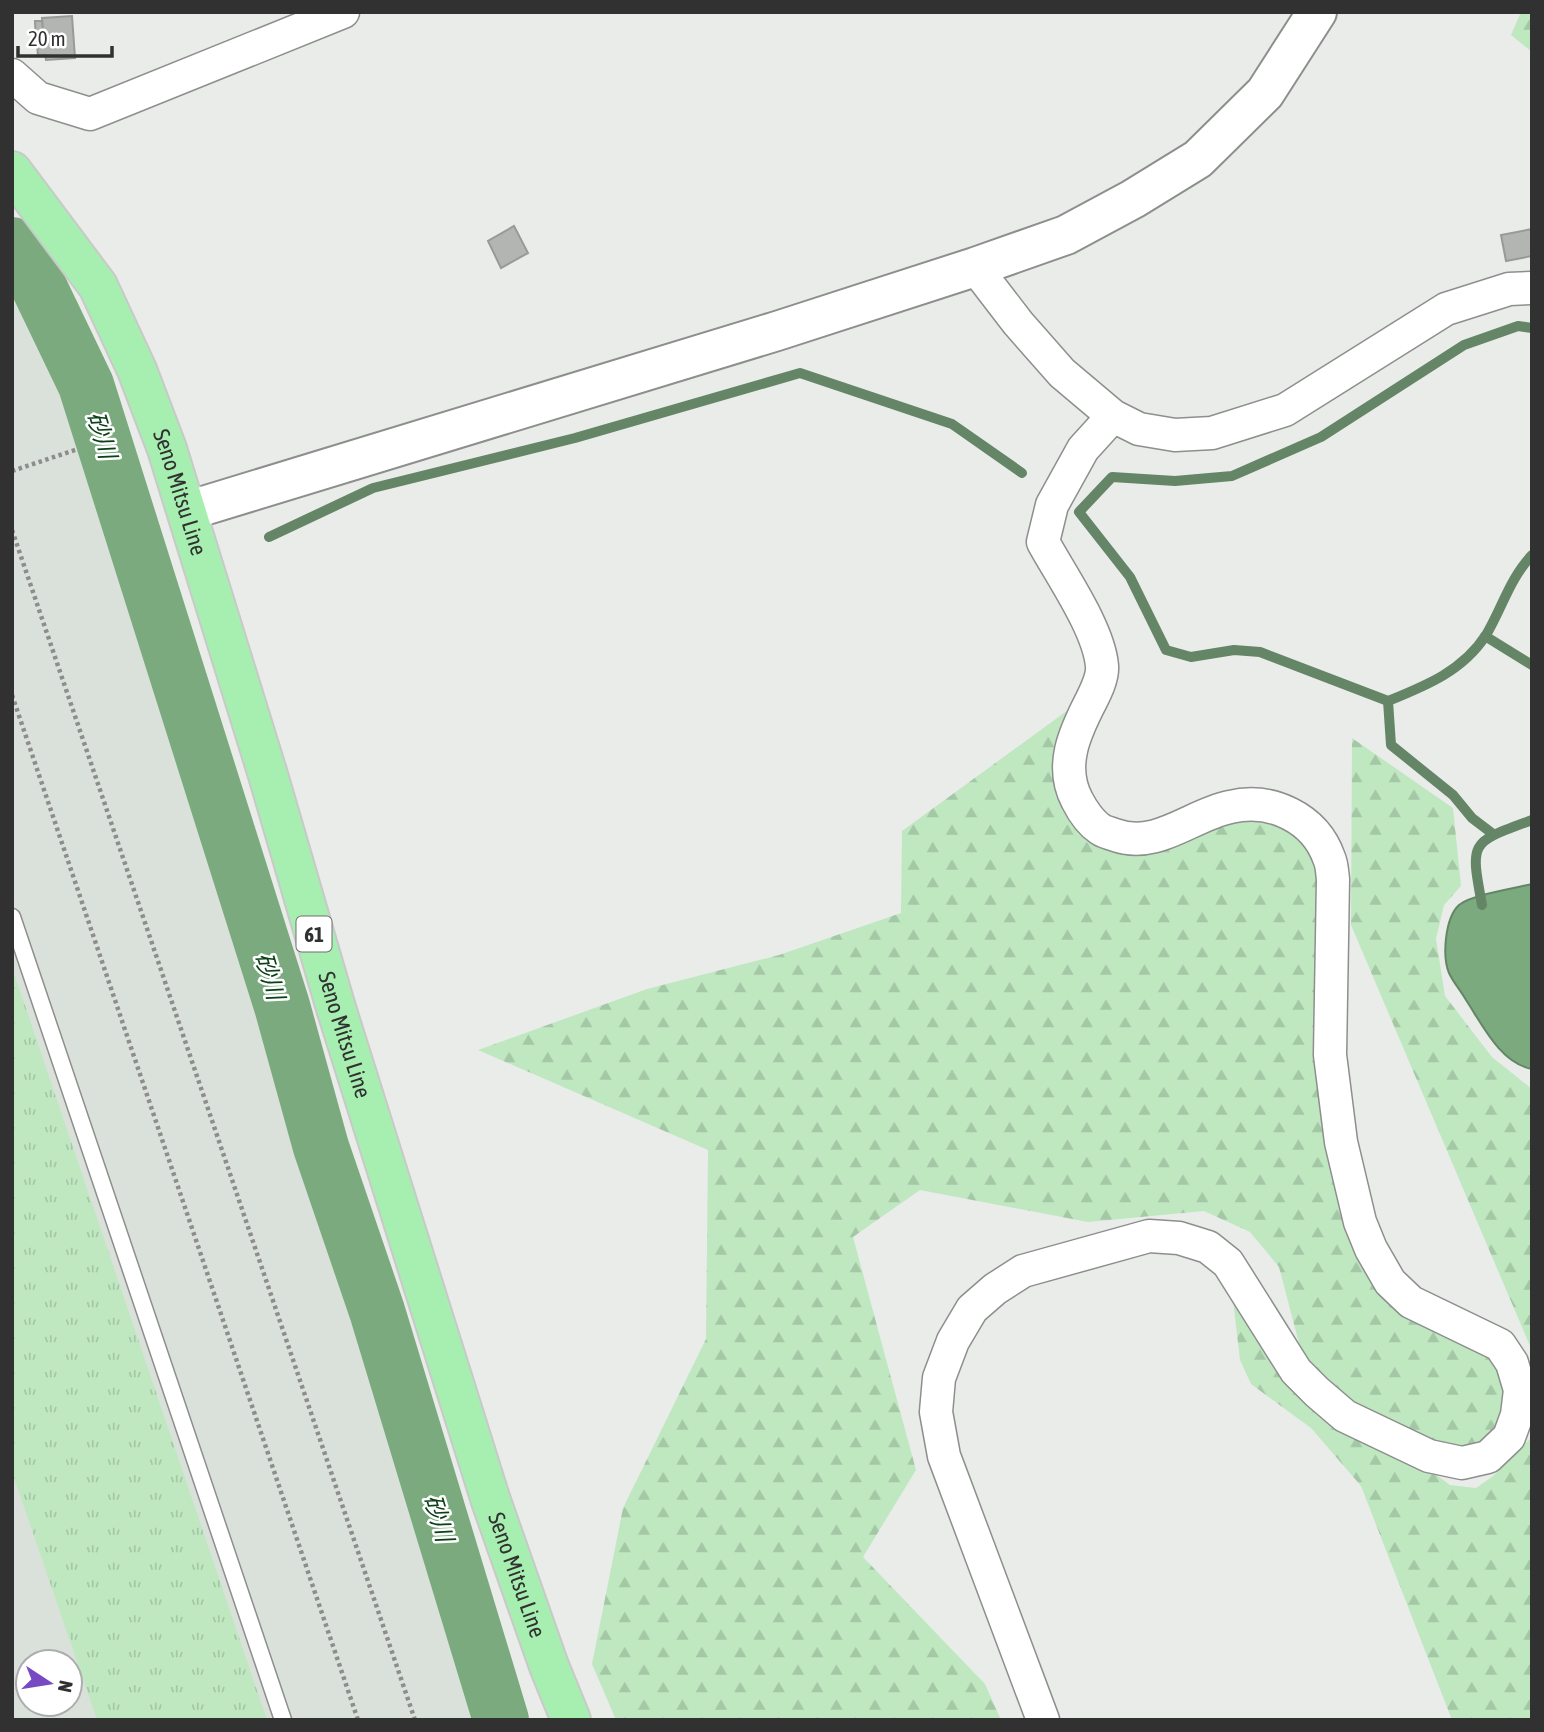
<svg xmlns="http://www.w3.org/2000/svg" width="1544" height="1732" viewBox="0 0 1544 1732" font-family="'Asap Condensed','Noto Sans JP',sans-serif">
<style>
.built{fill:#dae1da;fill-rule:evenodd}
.grass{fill:url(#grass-tufts)}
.forest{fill:url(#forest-firs)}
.water{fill:#7aaa7d;stroke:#648666;stroke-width:2}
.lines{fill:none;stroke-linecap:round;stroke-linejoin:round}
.stream{stroke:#648666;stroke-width:10}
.river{stroke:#7aaa7d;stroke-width:56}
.building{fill:#b3b5b3;stroke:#989a98;stroke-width:2}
.lane-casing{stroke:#8d8f8d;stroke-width:19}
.street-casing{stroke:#8d8f8d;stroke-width:35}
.secondary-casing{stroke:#8d8f8d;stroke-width:42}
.primary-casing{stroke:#c9c9c9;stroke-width:42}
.path{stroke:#8c8d8c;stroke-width:4.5;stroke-dasharray:3.5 3.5;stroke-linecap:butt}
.lane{stroke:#fff;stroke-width:16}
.street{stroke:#fff;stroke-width:32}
.secondary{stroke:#fff;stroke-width:38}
.primary{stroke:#a7efb1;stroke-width:38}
.labels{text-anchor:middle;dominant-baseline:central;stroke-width:5;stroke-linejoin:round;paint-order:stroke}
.shield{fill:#fff;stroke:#6e6f6e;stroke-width:2}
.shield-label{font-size:21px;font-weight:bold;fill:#303130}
.street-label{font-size:23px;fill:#303130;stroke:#fff}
.water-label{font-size:24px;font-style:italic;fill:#0a4116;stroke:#fff}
</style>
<defs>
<pattern id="grass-tufts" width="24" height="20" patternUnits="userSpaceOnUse" patternTransform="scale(1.75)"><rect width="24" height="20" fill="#bfe8c1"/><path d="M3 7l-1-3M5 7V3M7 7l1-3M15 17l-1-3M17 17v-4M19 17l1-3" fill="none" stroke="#a4c7a6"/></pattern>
<pattern id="forest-firs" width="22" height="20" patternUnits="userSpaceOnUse" patternTransform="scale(1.75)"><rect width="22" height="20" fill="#bfe8c1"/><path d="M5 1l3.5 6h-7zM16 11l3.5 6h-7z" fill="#a4c7a6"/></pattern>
</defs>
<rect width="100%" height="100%" fill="#eaecea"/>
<!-- built -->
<path class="built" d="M12,268L21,278L48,345L250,946L393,1417L489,1720H12ZM28,1662H70V1704H28Z"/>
<!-- grass -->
<path class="grass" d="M12,967L267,1720H97L12,1472Z"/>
<!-- forest -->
<path class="forest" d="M1521,12H1532V52L1511,35Z
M1075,705L1061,756L1113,847L1231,815L1282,819L1319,858L1362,1256L1491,1349L1511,1391L1501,1434L1459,1452L1349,1405L1301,1351L1279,1267L1250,1232L1204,1211L1088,1222L920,1190L853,1237L916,1470L863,1557L985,1684L1001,1720H616L592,1664L623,1508L706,1339L708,1150L478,1050L647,989L779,955L901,913L902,831Z
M1352,738L1453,808L1461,886L1444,905L1436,939L1445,996L1492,1057L1532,1089V1356L1530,1346L1351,925Z
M1232,1292L1265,1348L1450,1485L1476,1488L1493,1476L1532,1437V1720H1452L1361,1486L1311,1428L1251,1384L1240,1360Z"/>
<!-- water -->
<path class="water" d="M1532,884V1069C1500,1063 1482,1024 1466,1000C1461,991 1453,982 1449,973C1442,956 1445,918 1459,905C1471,895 1515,888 1532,884Z"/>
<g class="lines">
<!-- stream -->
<path class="stream" d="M269,537L373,488L575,438L800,373L952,424L1022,473
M153,596L163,591
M1485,636L1532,665
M1388,701C1425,686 1463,671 1486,635C1502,608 1510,578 1532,555
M1493,834L1472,818L1453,795L1391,745L1388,701L1260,652L1234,650L1191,657L1166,650L1130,577L1079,512L1112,477L1175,481L1232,476L1321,437L1464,345L1518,326L1532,328
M1482,905C1470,840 1470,843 1532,820"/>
<!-- river -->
<path class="river" d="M12,245L26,260L86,385L282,1006L321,1147L377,1311L501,1720"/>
</g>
<!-- building -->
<path class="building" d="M72,16L75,58L46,60L45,55L38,56L37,44L44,43L42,18Z
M35,21H42L44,43L36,44Z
M514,226L528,253L501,268L488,241Z
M1532,229V256L1506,261L1501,235Z"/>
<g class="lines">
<defs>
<path id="lane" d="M12,917L283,1720"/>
<path id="street" d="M12,75L38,98L90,114L343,12
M975,267L1018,323L1062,373L1113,416L1139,429L1175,435L1212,433L1285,410L1446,309L1509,289L1532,288
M1043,1720L944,1456L936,1412L939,1378L953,1341L972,1309L995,1289L1023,1271L1149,1236L1179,1238L1208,1247L1228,1263L1296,1371L1317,1392L1345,1416L1429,1456L1462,1463L1488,1457L1509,1437L1517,1415L1520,1390L1512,1363L1500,1345L1411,1302L1390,1282L1371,1249L1360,1222L1341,1142L1330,1055L1333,879C1332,872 1332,864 1329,858C1315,818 1271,797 1230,807C1191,815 1157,850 1115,835C1110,833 1104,832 1100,829C1091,823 1082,810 1077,800C1059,766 1075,732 1091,701C1096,691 1103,677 1102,666C1099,629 1061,575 1043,542L1052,505L1083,449L1113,416"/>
<path id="secondary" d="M187,511L777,331L975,267L1066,235L1133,199L1198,159L1265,93L1317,12"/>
<g id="primary">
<path id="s1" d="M12,171L98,286L137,370L167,449L268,775L336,1008L491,1501L549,1666L571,1720"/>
</g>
</defs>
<!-- lane casing -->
<use href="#lane" class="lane-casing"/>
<!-- street casing -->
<use href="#street" class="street-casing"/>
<!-- secondary casing -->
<use href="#secondary" class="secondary-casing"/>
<!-- primary casing -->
<use href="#primary" class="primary-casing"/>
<!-- path -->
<path class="path" d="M12,471L78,449
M12,530L415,1720
M12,695L358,1720"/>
<!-- lane -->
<use href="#lane" class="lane"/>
<!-- street -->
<use href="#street" class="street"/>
<!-- secondary -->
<use href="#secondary" class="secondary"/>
<!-- primary -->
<use href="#primary" class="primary"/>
</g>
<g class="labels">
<!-- shield labels -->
<rect class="shield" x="296.5" y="916.5" width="35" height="35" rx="5"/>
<g class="shield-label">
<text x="314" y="934">61</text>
</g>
<!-- street labels -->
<g class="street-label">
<text stroke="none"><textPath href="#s1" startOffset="366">Seno Mitsu Line</textPath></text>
<text stroke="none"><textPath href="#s1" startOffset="933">Seno Mitsu Line</textPath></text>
<text stroke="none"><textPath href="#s1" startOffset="1500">Seno Mitsu Line</textPath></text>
</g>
<!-- water labels -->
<g class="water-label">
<text transform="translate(102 435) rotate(73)">砂川</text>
<text transform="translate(270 976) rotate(73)">砂川</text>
<text transform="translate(439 1518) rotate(73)">砂川</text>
</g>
</g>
<!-- border -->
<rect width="1544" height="1732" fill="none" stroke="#303130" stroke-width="28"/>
<!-- north arrow -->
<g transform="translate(49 1683) rotate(102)"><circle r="33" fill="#ffffff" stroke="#acadac" stroke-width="2"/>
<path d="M0-5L12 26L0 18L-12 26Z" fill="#774ac3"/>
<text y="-10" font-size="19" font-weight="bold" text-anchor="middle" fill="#303130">N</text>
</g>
<!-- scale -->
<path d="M18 46v10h94v-10" fill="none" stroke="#303130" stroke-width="3.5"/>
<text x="28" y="46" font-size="21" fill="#303130" stroke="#ffffff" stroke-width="5" paint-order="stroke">20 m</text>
</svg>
